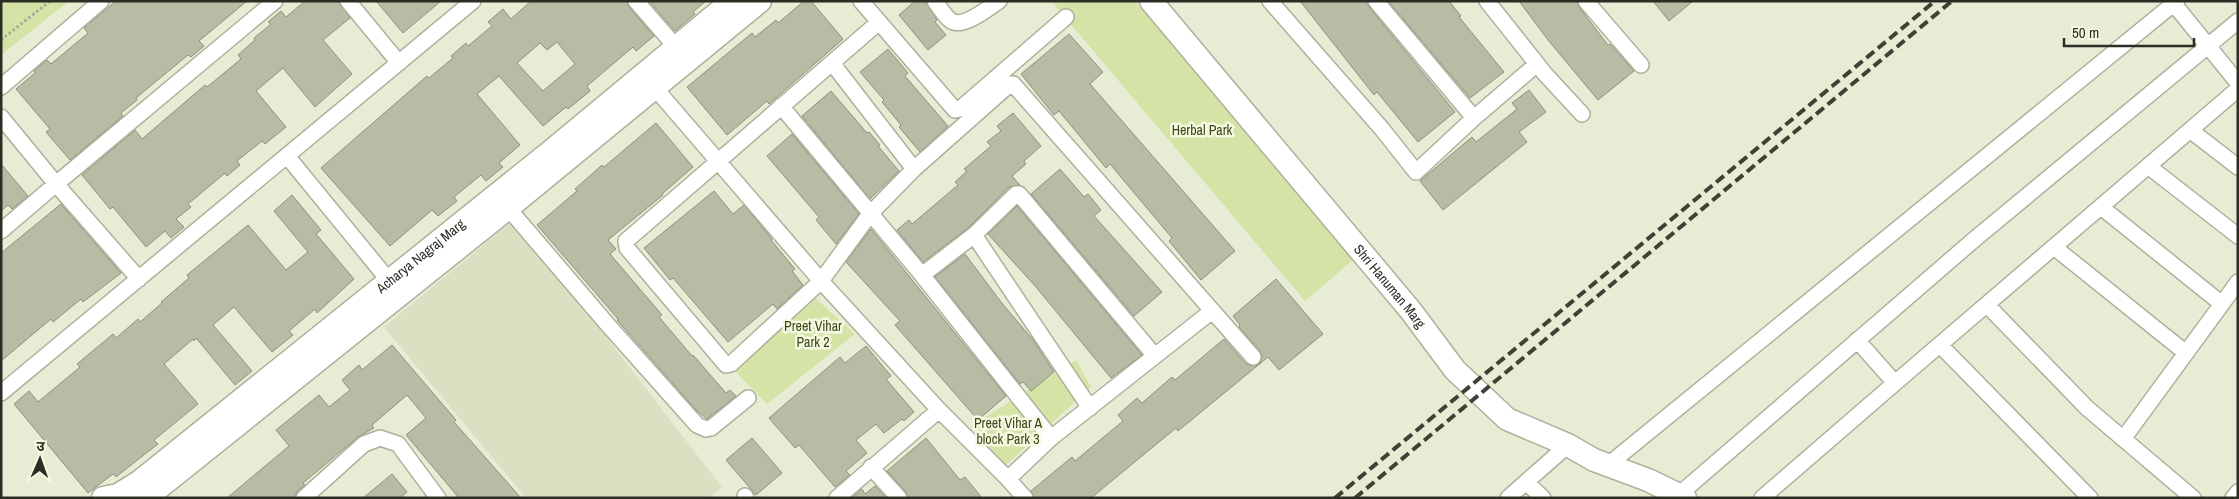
<svg xmlns="http://www.w3.org/2000/svg" width="2239" height="499" viewBox="0 0 2239 499" font-family="'Archivo Narrow','Noto Sans Devanagari',sans-serif">
<style>
.built{fill:#dae1c2}
.green{fill:#d5e3a6}
.building{fill:#b7bca5;stroke:#8c927c;fill-rule:evenodd}
.lines{fill:none;stroke-linecap:round;stroke-linejoin:round}
.street-casing{stroke:#acb19b;stroke-width:18}
.secondary-casing{stroke:#acb19b;stroke-width:25}
.path{stroke:#a7ac99;stroke-width:3;stroke-dasharray:2.5 2.5;stroke-linecap:butt}
.street{stroke:#fff;stroke-width:15}
.secondary{stroke:#fff;stroke-width:22}
.rail{stroke:#3f4137;stroke-width:4;stroke-dasharray:10 5;stroke-linecap:butt}
.labels{text-anchor:middle;dominant-baseline:central;stroke-width:5;stroke-linejoin:round;paint-order:stroke}
.park-label{font-size:14px;fill:#3e4618;stroke:#f4fae2}
.street-label{font-size:14px;fill:#2c2e25;stroke:#f4fae2}
</style>
<rect width="100%" height="100%" fill="#e7edd5"/>
<!-- built -->
<path class="built" d="M515,219L722,487L708,498H526L384,327Z"/>
<!-- green -->
<path class="green" d="M1,1H69L1,55Z
M1051,1H1135L1354,259L1305,301Z
M814,297L855,334L767,404L734,370Z
M1076,360L1091,387L1005,466L971,426Z"/>
<!-- building -->
<path class="building" d="M116,1H247L199,41L204,46L191,57L188,55L136,98L137,100L121,113L123,116L70,160L46,132L50,129L16,89L35,73L34,71L47,60L51,64L88,33L84,28Z
M305,1H338L350,18L323,40L352,74L315,107L283,68L256,91L286,127L265,144L262,141L237,161L240,165L227,176L225,173L188,204L191,207L176,219L184,227L171,238L165,231L146,247L113,207L110,209L82,175L135,130L142,139L205,85L207,87L241,59L238,55L255,40L254,38L271,24L268,22L281,11L286,17Z
M376,1H441L403,33Z
M531,1H627L629,7L654,36L636,51L633,47L587,86L590,91L568,109L566,107L543,126L499,76L477,94L520,145L499,163L503,167L486,181L481,175L454,197L457,201L438,216L432,210L390,246L321,168L427,76L429,78L453,58L451,56L466,43L468,46L492,26L488,22L503,9L511,19ZM557,42L575,64L543,91L517,63L540,43L547,50Z
M649,1H706L693,12L695,14L675,31Z
M804,1H811L843,39L769,104L767,101L727,135L687,87L752,33L755,37L776,20L778,23Z
M915,1H926L937,20L935,22L946,35L928,50L899,15Z
M1300,1H1367L1369,7L1455,112L1418,142L1377,92L1374,95Z
M1388,1H1449L1461,16L1459,17L1504,72L1470,98Z
M1519,1H1577L1579,7L1608,45L1610,44L1634,71L1598,100L1548,40Z
M1653,1H1693L1669,21Z
M1069,34L1103,72L1090,84L1235,251L1201,280L1169,241L1172,238L1110,164L1106,168L1059,111L1054,115L1021,74Z
M888,49L908,73L905,76L948,126L920,152L899,127L901,125L882,102L884,100L860,72Z
M1529,90L1546,112L1519,132L1527,142L1443,210L1420,181L1472,137L1476,142L1517,109L1512,103Z
M831,91L867,133L869,132L880,145L878,146L899,171L870,199L802,116Z
M1013,113L1041,146L1024,161L1026,164L1012,176L1020,185L1009,187L968,228L923,262L897,230L909,220L912,224L958,185L955,182L967,171L964,169L991,146L987,142L1001,131L997,126Z
M656,123L693,167L662,194L663,195L608,240L616,249L610,254L662,315L659,317L692,356L693,355L726,393L730,390L736,396L707,419L697,411L617,320L618,319L537,225L577,191L575,189L602,165L604,167Z
M792,134L859,214L836,244L816,220L819,217L767,156Z
M1,164L28,196L12,209L8,205L1,211Z
M1060,169L1084,197L1088,194L1101,210L1094,216L1162,292L1134,316L1031,194Z
M714,191L733,214L744,205L772,239L771,240L795,269L792,271L803,285L777,309L773,304L728,342L673,278L670,280L644,248Z
M292,195L321,230L316,234L354,279L317,313L315,309L289,331L293,335L272,352L234,307L213,325L252,371L235,385L196,338L194,341L193,339L164,364L198,404L154,440L158,444L140,458L116,477L113,474L88,493L14,404L29,391L38,402L80,367L77,364L113,334L116,338L138,319L140,322L162,303L161,302L189,278L187,275L248,225L286,270L308,252L274,211Z
M61,204L121,273L83,302L81,299L53,322L51,319L1,361V253Z
M1017,206L1142,355L1111,378L1036,287L988,234Z
M871,229L1006,396L978,420L895,325L900,321L846,262Z
M965,254L1001,302L1033,340L1054,372L1031,391L1023,382L1020,384L935,277Z
M1276,279L1323,334L1279,370L1268,357L1178,431L1176,428L1091,498H1034L1031,491L1072,457L1075,461L1123,421L1118,415L1137,398L1142,403L1172,377L1175,380L1224,339L1246,364L1254,366L1260,364L1262,356L1260,351L1239,327L1240,325L1233,316Z
M392,345L456,420L454,422L521,498H459L406,435L426,418L407,395L372,425L374,428L358,437L303,483L305,485L297,491L295,498H227L289,446L276,430L319,395L329,407L350,390L342,380L359,365L362,370Z
M866,346L891,376L886,379L914,412L904,421L902,419L884,433L876,424L856,440L867,453L846,471L850,475L835,487L799,445L795,448L769,418L840,357L845,363Z
M752,438L782,473L756,495L726,460Z
M926,438L960,480L965,477L982,498H908L906,492L887,471Z
M392,474L407,492L400,498H363Z
M875,486L886,498H852L862,489L865,494Z"/>
<g class="lines">
<defs>
<path id="street" d="M348,1L399,63
M636,1L676,47
M861,1L955,110L960,109L1066,17
M935,1C939,7 944,15 950,20C962,30 988,8 999,1
M1270,1L1382,129L1416,172L1474,118L1537,64
M1376,1L1474,118
M1487,1L1545,74L1582,114
M1586,1L1641,65
M2174,4L2238,83
M879,22L626,241L627,248L726,365L731,364L821,281L870,214L914,169L1010,84H1013L1253,357
M832,63L914,169
M649,81L821,281L939,410L1008,479L1025,498
M1,87L101,1
M781,106L922,275L1051,438
M1,117L56,184L275,1
M2190,130L2238,167
M287,156L395,288
M2148,166L2238,236
M2101,207L2222,304
M508,208L608,325L697,425L706,429L711,428L748,398
M1,231L56,184L139,279
M974,235L1090,408
M2054,247L2186,353
M922,275L974,235L1016,194H1019L1155,356
M1987,305L2087,408L2193,498
M1857,340L1895,383L2238,89
M1940,345L2090,498
M1,393L473,1
M2123,439L2238,282
M1608,465L2177,1
M871,467L899,498
M1008,479L1051,438L1212,311
M1526,482L1543,498
M745,496L746,498
M304,498L364,444L380,438L398,444L438,498
M837,498L939,410
M1508,498L1568,445
M1675,498L1976,238L2238,21
M1762,498L1895,383
M2233,498L2238,492"/>
<g id="secondary">
<path id="s1" d="M1151,1L1411,311L1455,370L1507,419L1568,445L1594,460L1648,480L1685,498"/>
<path id="s2" d="M103,498L118,495L139,482L550,152L732,1"/>
<path d="M146,498L508,208L760,1"/>
</g>
</defs>
<!-- street casing -->
<use href="#street" class="street-casing"/>
<!-- secondary casing -->
<use href="#secondary" class="secondary-casing"/>
<!-- path -->
<path class="path" d="M1,40L50,1"/>
<!-- street -->
<use href="#street" class="street"/>
<!-- secondary -->
<use href="#secondary" class="secondary"/>
<!-- rail -->
<path class="rail" d="M1335,498L1935,1
M1355,498L1952,1"/>
</g>
<g class="labels">
<!-- park labels -->
<g class="park-label">
<text x="1202" y="130">Herbal Park</text>
<text x="813" y="326">Preet Vihar<tspan x="813" dy="16">Park 2</tspan></text>
<text x="1008" y="423">Preet Vihar A<tspan x="1008" dy="16">block Park 3</tspan></text>
</g>
<!-- street labels -->
<g class="street-label">
<text stroke="none"><textPath href="#s2" startOffset="401">Acharya Nagraj Marg</textPath></text>
<text stroke="none"><textPath href="#s1" startOffset="372">Shri Hanuman Marg</textPath></text>
</g>
</g>
<!-- border -->
<rect width="2239" height="499" fill="none" stroke="#2c2e25" stroke-width="5"/>
<!-- north arrow -->
<g transform="translate(40 459) rotate(2)" stroke="#f4fae2" stroke-width="4" paint-order="stroke">
<path d="M0-4L9 19L0 12L-9 19Z" fill="#2c2e25"/>
<text y="-8" font-size="14" font-weight="bold" text-anchor="middle" fill="#2c2e25">उ</text>
</g>
<!-- scale -->
<path d="M2064 38v8h130v-8" fill="none" stroke="#2c2e25" stroke-width="2.5"/>
<text x="2072" y="38" font-size="15" fill="#2c2e25" stroke="#f4fae2" stroke-width="4" paint-order="stroke">50 m</text>
</svg>
